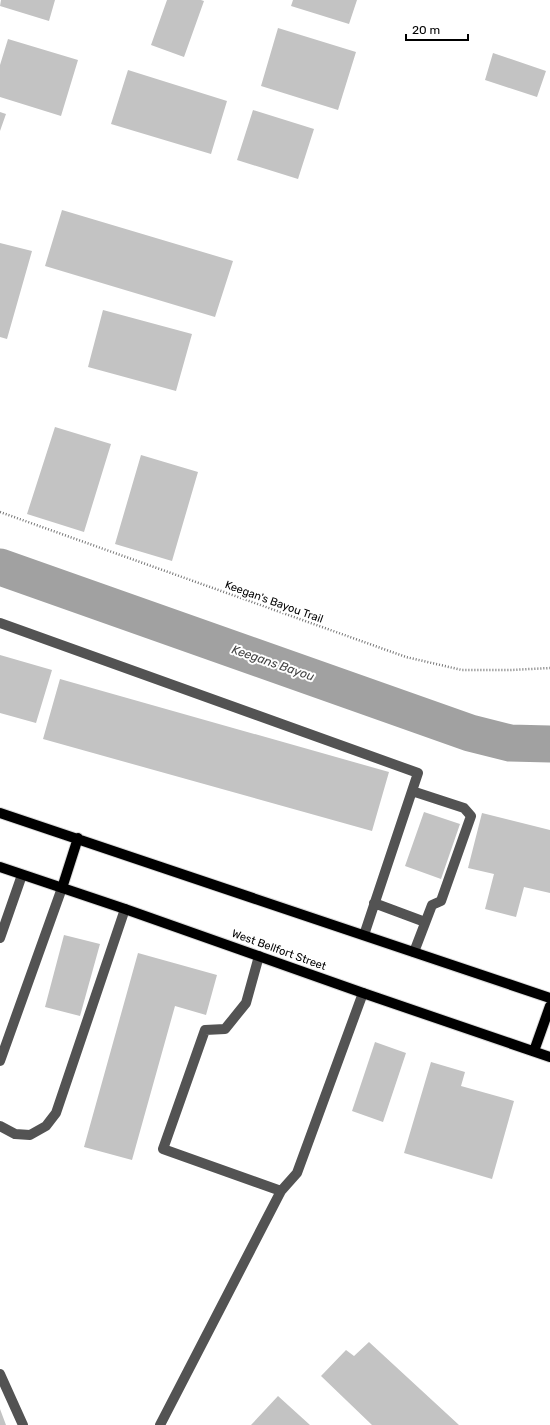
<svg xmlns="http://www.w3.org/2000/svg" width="550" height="1425" viewBox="0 0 550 1425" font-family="Rubik,sans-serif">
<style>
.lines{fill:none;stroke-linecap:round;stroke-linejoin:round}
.river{stroke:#a1a1a1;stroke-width:37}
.building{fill:#c3c3c3}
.major-casing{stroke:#dbdbdb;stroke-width:12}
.path{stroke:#757575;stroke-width:2.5;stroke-dasharray:1 2;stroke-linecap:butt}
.minor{stroke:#535353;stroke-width:10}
.major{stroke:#000;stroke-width:10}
.labels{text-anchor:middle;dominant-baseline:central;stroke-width:4;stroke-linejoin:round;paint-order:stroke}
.street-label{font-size:11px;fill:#000;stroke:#fff}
.water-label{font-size:12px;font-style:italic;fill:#424242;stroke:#fff}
</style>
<rect width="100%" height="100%" fill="#fff"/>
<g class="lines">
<!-- river -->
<path class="river" d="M0,567L470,733L510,743L550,744"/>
</g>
<!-- building -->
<path class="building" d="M1,0H55L49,21L0,6Z
M167,0H201L204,1L184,57L151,45Z
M293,0H357L349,24L291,6Z
M278,28L356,52L338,110L261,86Z
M8,39L78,60L61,116L0,97V65Z
M493,53L546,71L537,97L485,80Z
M128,70L227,101L211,154L111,124Z
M253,110L314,129L298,179L237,160Z
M0,112L6,114L0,131Z
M62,210L233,261L215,317L45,266Z
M0,243L32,251L7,339L0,337Z
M103,310L192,334L176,391L88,367Z
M55,427L111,444L84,532L27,514Z
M141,455L198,472L172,561L115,544Z
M0,655L52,670L36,723L0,713Z
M60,679L389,772L372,831L43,739Z
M424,812L460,824L441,879L405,866Z
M482,813L550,830V893L524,887L516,917L485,909L494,874L468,868Z
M64,935L100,944L80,1016L45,1007Z
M138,953L217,975L206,1015L175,1006L132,1160L84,1147Z
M375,1042L406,1053L383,1122L352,1111Z
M431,1062L465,1072L461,1086L514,1101L492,1179L404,1153Z
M369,1342L459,1425H372L321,1376L346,1350L354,1356Z
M278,1396L310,1425H251Z
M0,1409L6,1425H0Z"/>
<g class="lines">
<defs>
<path id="major" d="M0,813L550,998
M0,867L125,909L363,993L550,1057
M62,888L78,838
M534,1051L550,1006"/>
</defs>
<!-- major casing -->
<use href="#major" class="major-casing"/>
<!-- path -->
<path class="path" d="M0,512L406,657L462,670H511L550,668"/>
<!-- minor -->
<path class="minor" d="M0,623L418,773L364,935
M412,791L464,808L471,816L441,901L432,905L414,952
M374,903L425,922
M0,938L22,875
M259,956L246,1003L225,1029L205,1030L163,1149L281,1191
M0,1061L62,888
M0,1126L15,1134L30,1135L46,1126L56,1113L125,909
M0,1374L23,1425
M160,1425L281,1191L297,1173L363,993"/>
<!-- major -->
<use href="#major" class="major"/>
</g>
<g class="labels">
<!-- street labels -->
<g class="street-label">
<text transform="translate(274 602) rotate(20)">Keegan's Bayou Trail</text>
<text transform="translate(279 950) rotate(20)">West Bellfort Street</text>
</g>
<!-- water labels -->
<g class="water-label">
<text transform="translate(273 663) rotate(19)">Keegans Bayou</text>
</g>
</g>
<!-- scale -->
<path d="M406 34v6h62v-6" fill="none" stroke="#000000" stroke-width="2"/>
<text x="412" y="34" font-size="12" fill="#000000" stroke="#ffffff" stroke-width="3" paint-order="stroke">20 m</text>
</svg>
